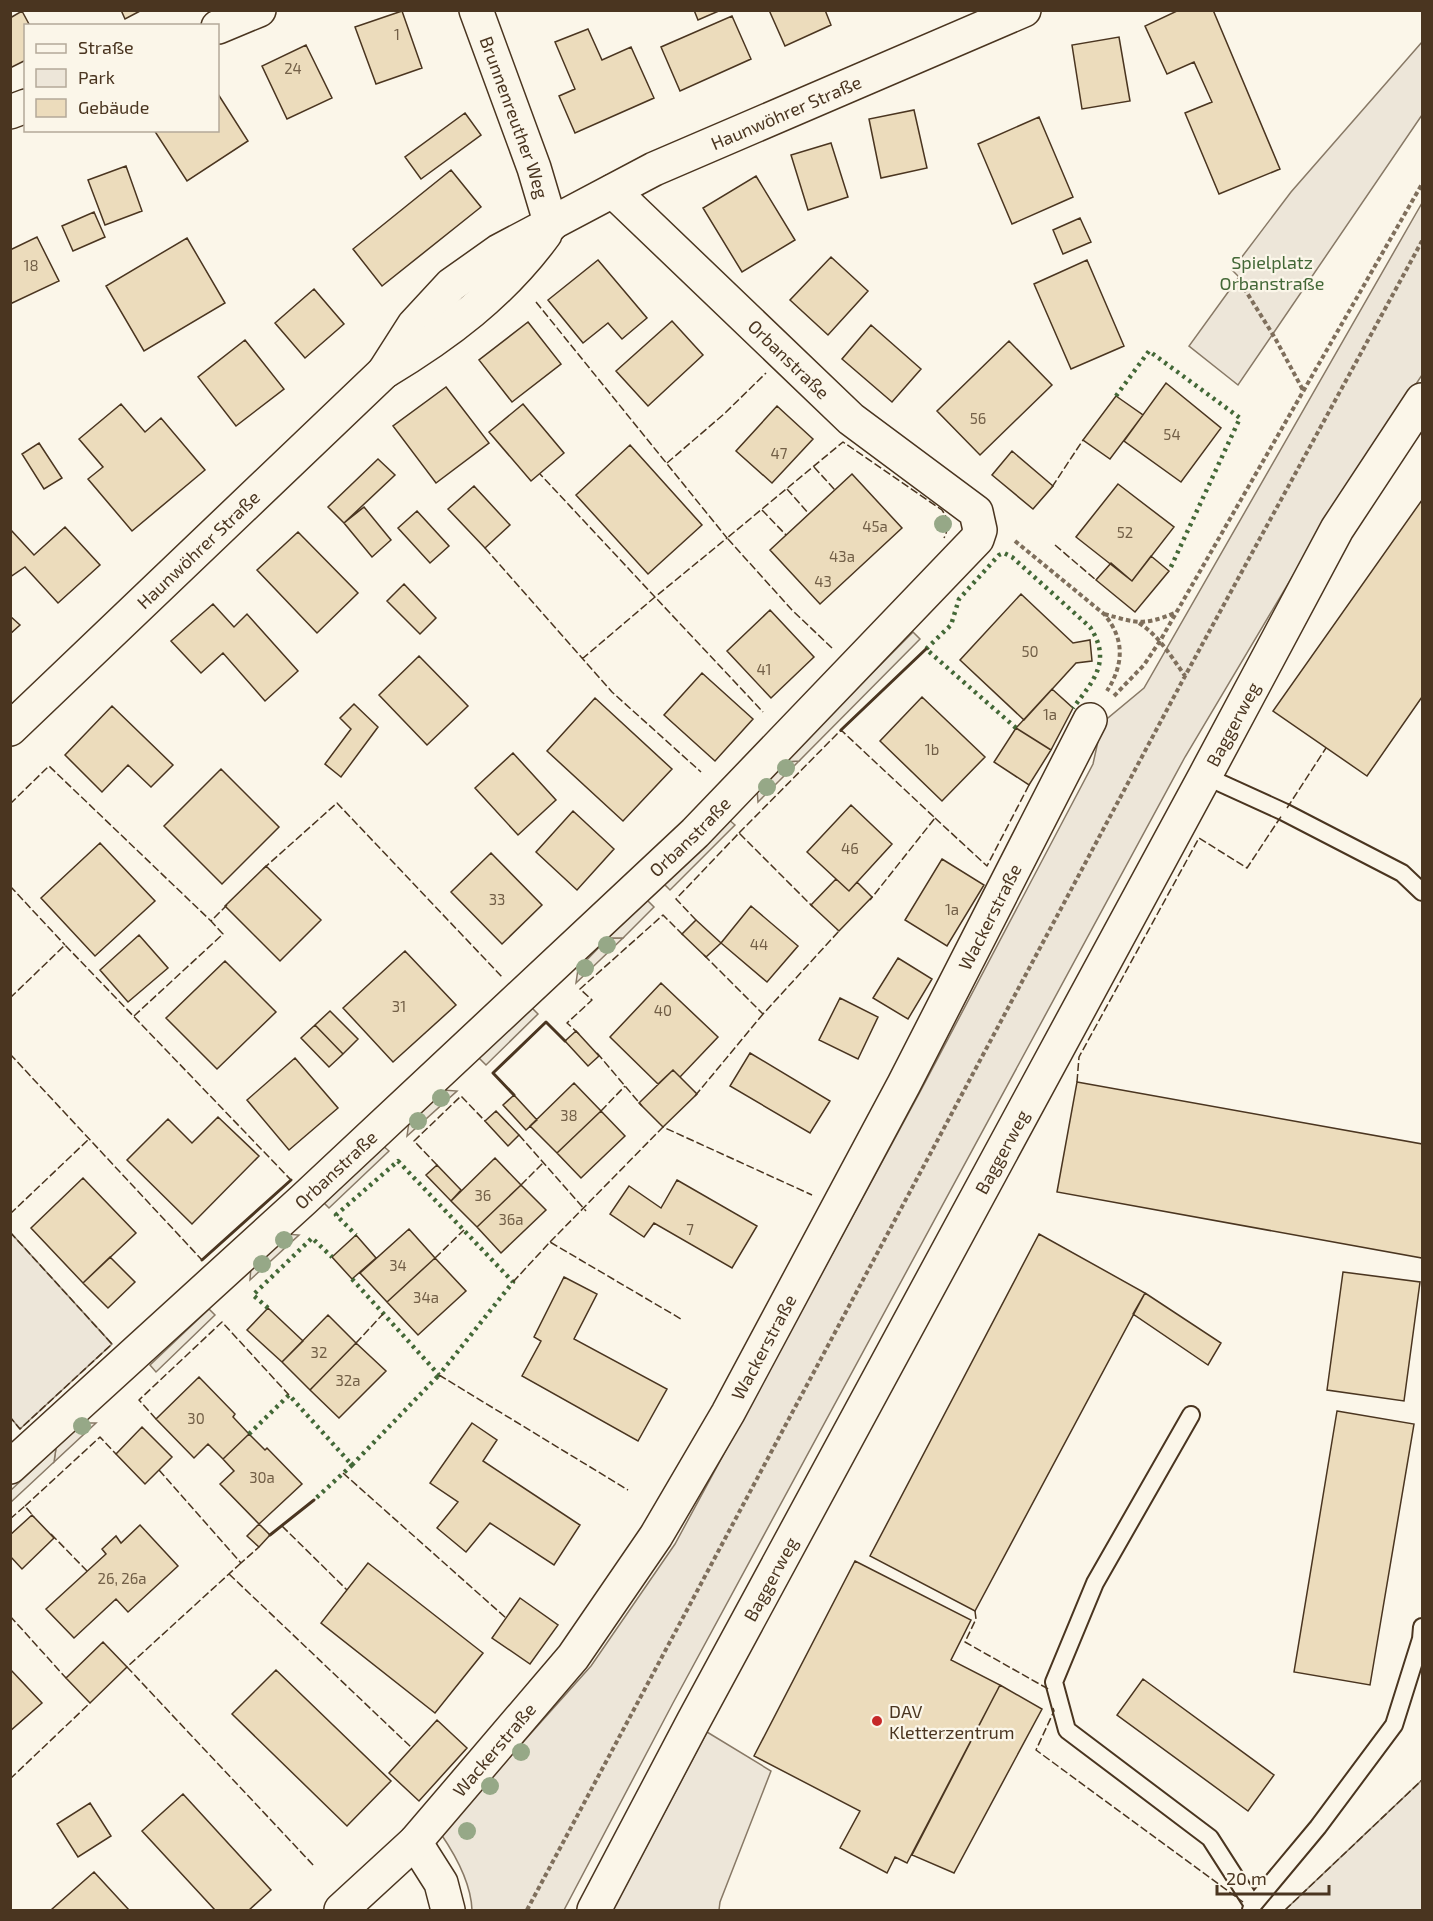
<svg xmlns="http://www.w3.org/2000/svg" width="1433" height="1921" viewBox="0 0 1433 1921" font-family="'Exo 2',sans-serif">
<style>
.green{fill:#ede6d9;stroke:#887966;stroke-width:1.5}
.parking{fill:#ede7d9;stroke:#887966;stroke-width:1.5}
.building{fill:#ecdcbc;stroke:#4a3520;stroke-width:1.5}
.lines{fill:none;stroke-linecap:round;stroke-linejoin:round}
.lane-casing{stroke:#4a3520;stroke-width:20}
.street-casing{stroke:#4a3520;stroke-width:36}
.secondary-casing{stroke:#4a3520;stroke-width:36}
.path{stroke:#7f6f5c;stroke-width:4;stroke-dasharray:4.5 3;stroke-linecap:butt}
.lane{stroke:#fbf6e9;stroke-width:16}
.street{stroke:#fbf6e9;stroke-width:33}
.secondary{stroke:#fbf6e9;stroke-width:33}
.hedge{stroke:#436837;stroke-width:4.5;stroke-dasharray:3 4.5;stroke-linecap:butt}
.fence{stroke:#4a3520;stroke-width:1.5;stroke-dasharray:8 3;stroke-linecap:butt}
.wall{stroke:#4a3520;stroke-width:3}
.tree{fill:#96a887}
.poi-dot{fill:#c62828;stroke:#fbf6e9;stroke-width:2}
.labels{text-anchor:middle;dominant-baseline:central;stroke-width:4.5;stroke-linejoin:round;paint-order:stroke}
.number-label{font-size:15px;fill:#725f47}
.street-label{font-size:18px;fill:#4a3520;stroke:#fbf6e9}
.park-label{font-size:18px;fill:#436837;stroke:#fbf6e9}
.poi-label{font-size:18px;fill:#4a3520;stroke:#fbf6e9;text-anchor:start}
</style>
<rect width="100%" height="100%" fill="#fbf6e9"/>
<!-- green -->
<path class="green" d="M1422,42V115L1238,385L1189,346L1239,277L1232,270L1291,192Z
M1422,203V375L1323,525L1185,757L673,1703L564,1910H472C471,1883 456,1856 441,1834L591,1666L675,1544L920,1092L1093,764L1102,723L1144,688Z
M799,761L758,802L757,789L784,762Z
M608,938H623L576,983L578,969Z
M443,1090L457,1091L407,1136L409,1122Z
M10,1232L112,1344L20,1429L10,1417Z
M286,1234L299,1235L250,1280L251,1266Z
M83,1423H96L54,1462L56,1448Z
M707,1732L771,1771L720,1902L719,1910H613Z
M1422,1780V1910H1285Z"/>
<!-- parking -->
<path class="parking" d="M913,632L920,639L799,761L784,762Z
M728,819L735,825L670,890L663,883Z
M647,900L654,907L623,938H608Z
M531,1007L538,1014L486,1065L479,1058Z
M382,1145L389,1151L329,1208L323,1202Z
M209,1309L215,1315L156,1372L150,1365Z
M56,1448L54,1462L11,1502V1490Z"/>
<!-- building -->
<path class="building" d="M121,10H142L125,19Z
M694,10H721L698,20Z
M769,10H825L831,25L785,46Z
M1179,10H1213L1280,169L1219,194L1185,113L1212,102L1194,62L1167,74L1145,26Z
M22,11L30,26H26V60L10,68V18Z
M402,11L422,68L376,84L355,27Z
M732,16L751,59L680,91L661,47Z
M588,29L602,60L631,47L654,98L575,133L559,96L575,89L555,42Z
M1119,37L1130,101L1082,109L1072,45Z
M306,45L332,98L287,119L262,66Z
M218,94L248,141L187,181L154,130H218Z
M914,110L927,168L881,178L869,119Z
M465,113L481,135L421,179L405,157Z
M1039,117L1073,197L1012,224L978,144Z
M831,143L848,197L808,210L791,155Z
M126,166L142,211L105,225L88,180Z
M451,170L481,207L382,286L353,249Z
M756,176L795,240L742,272L703,208Z
M94,212L105,237L73,251L62,226Z
M1080,218L1091,242L1063,254L1053,230Z
M37,237L59,281L10,304V250Z
M187,238L225,303L144,351L106,286Z
M831,257L868,291L828,335L790,300Z
M598,260L647,318L622,339L608,323L583,343L548,300Z
M1087,260L1124,346L1071,369L1034,284Z
M314,289L344,324L305,358L275,323Z
M672,321L703,355L648,406L616,371Z
M528,322L561,364L512,402L479,360Z
M871,325L921,369L892,402L842,359Z
M245,340L284,389L236,426L198,377Z
M1009,341L1052,385L980,455L937,411Z
M1166,383L1221,428L1181,482L1124,441Z
M446,387L489,443L436,483L393,426Z
M1116,396L1143,415L1110,459L1083,440Z
M121,404L145,432L161,418L205,470L132,531L88,479L103,467L79,439Z
M523,404L564,453L531,481L489,432Z
M777,406L813,439L772,483L736,451Z
M39,443L62,478L44,489L22,454Z
M630,445L702,525L648,574L576,495Z
M1012,451L1053,486L1033,509L992,475Z
M378,459L395,475L344,523L328,507Z
M852,474L902,528L820,604L770,550Z
M1118,484L1174,527L1132,581L1076,537Z
M474,486L510,525L485,548L448,509Z
M1422,500V697L1367,776L1273,711Z
M364,507L391,540L372,557L344,523Z
M417,511L449,546L430,563L398,528Z
M65,527L100,565L58,603L25,567L10,577V529L34,555Z
M298,532L358,593L317,633L257,570Z
M1151,556L1169,571L1135,612L1096,580L1111,563L1132,581Z
M404,584L436,618L420,634L387,601Z
M1021,594L1073,643L1090,640L1092,661L1076,663L1024,720L960,660Z
M213,604L234,627L247,614L298,671L265,701L223,653L201,673L171,641Z
M770,610L814,657L771,698L727,651Z
M10,616L20,625L10,634Z
M419,656L468,706L427,745L379,695Z
M702,673L753,719L715,761L664,715Z
M1052,689L1073,708L1051,750L1016,728Z
M922,697L985,757L942,801L880,741Z
M595,698L672,769L623,821L547,751Z
M354,704L378,727L341,777L325,764L351,729L340,718Z
M112,706L173,765L151,787L128,765L102,792L65,755Z
M1016,728L1051,750L1029,785L994,762Z
M513,753L556,800L518,835L475,788Z
M221,769L279,827L222,884L164,826Z
M851,805L892,844L849,891L807,852Z
M573,811L614,849L577,890L536,852Z
M100,843L155,901L95,956L41,898Z
M491,853L542,905L502,944L451,892Z
M942,859L984,885L947,946L905,920Z
M266,866L321,920L280,961L225,906Z
M836,879L849,891L857,882L872,897L839,931L811,905Z
M751,906L798,946L767,982L721,943Z
M696,920L721,943L706,957L682,934Z
M139,935L168,968L128,1002L100,970Z
M405,951L456,1005L393,1062L343,1008Z
M898,958L932,979L908,1019L873,998Z
M225,961L276,1012L217,1069L166,1018Z
M661,983L718,1037L680,1077L673,1070L658,1084L610,1037Z
M840,998L878,1017L858,1059L819,1040Z
M330,1011L358,1039L343,1054L315,1025Z
M315,1025L343,1054L329,1067L301,1038Z
M576,1031L599,1056L588,1066L565,1041Z
M750,1053L830,1101L810,1133L730,1086Z
M295,1058L338,1108L289,1150L247,1100Z
M673,1070L697,1094L663,1127L639,1103Z
M1077,1082L1422,1144V1258L1057,1192Z
M574,1083L601,1111L557,1153L530,1126Z
M514,1095L537,1120L526,1130L503,1105Z
M496,1111L519,1135L508,1146L485,1121Z
M601,1111L625,1136L581,1178L557,1153Z
M218,1117L259,1156L192,1224L127,1160L168,1119L192,1143Z
M495,1158L521,1185L477,1227L451,1201Z
M437,1165L461,1190L451,1201L426,1175Z
M83,1178L136,1233L83,1283L31,1228Z
M677,1180L757,1226L732,1268L654,1223L644,1237L610,1214L629,1186L661,1208Z
M521,1185L546,1210L501,1253L477,1227Z
M409,1229L435,1258L387,1302L360,1273Z
M1039,1234L1145,1293L975,1611L870,1556Z
M356,1235L376,1258L352,1279L332,1257Z
M110,1257L135,1282L108,1308L83,1283Z
M435,1258L466,1291L418,1335L387,1302Z
M1343,1272L1420,1282L1404,1401L1327,1390Z
M564,1277L597,1294L574,1339L667,1389L638,1441L522,1376L541,1341L534,1337Z
M1145,1293L1221,1343L1208,1365L1133,1314Z
M268,1308L303,1341L282,1362L247,1330Z
M328,1315L356,1343L310,1390L282,1362Z
M356,1343L386,1371L339,1418L310,1390Z
M199,1377L235,1414L233,1417L249,1434L223,1459L208,1444L194,1458L156,1419Z
M1337,1411L1414,1424L1370,1685L1294,1672Z
M472,1423L497,1440L483,1461L580,1525L554,1565L490,1523L466,1552L437,1528L458,1502L430,1483Z
M142,1427L172,1457L145,1484L116,1454Z
M249,1434L265,1450L267,1448L302,1484L259,1524L220,1484L234,1471L223,1459Z
M32,1515L54,1538L22,1569L10,1556V1535Z
M259,1524L270,1535L259,1547L247,1536Z
M140,1525L178,1566L128,1612L116,1599L74,1638L46,1609L106,1554L102,1549L116,1536L121,1543Z
M855,1561L971,1620L951,1660L1000,1685L907,1863L895,1857L887,1873L840,1848L860,1811L754,1756Z
M368,1563L483,1653L435,1713L321,1623Z
M520,1598L558,1625L530,1664L492,1638Z
M103,1642L127,1667L90,1703L66,1678Z
M10,1669L42,1703L10,1731Z
M276,1670L391,1781L347,1826L232,1714Z
M1143,1679L1274,1775L1248,1811L1117,1715Z
M1000,1685L1042,1709L954,1873L912,1855Z
M437,1720L467,1748L419,1801L389,1773Z
M183,1794L271,1890L249,1910H215L142,1831Z
M90,1803L111,1836L78,1857L57,1824Z
M94,1872L129,1910H51Z"/>
<g class="lines">
<defs>
<path id="lane" d="M1205,776L1284,812L1402,873L1422,892
M1191,1415L1095,1583L1054,1682L1067,1730L1210,1838L1253,1905L1251,1910
M1253,1905L1318,1827L1394,1725L1421,1639L1422,1627"/>
<g id="street">
<path id="s1" d="M476,10L534,168L551,225"/>
<path d="M218,27L259,10"/>
<path d="M10,112L26,106"/>
<path id="s2" d="M10,1467L303,1200L695,833L977,539L980,530L976,512L851,419L613,191"/>
<path d="M415,1842L441,1883L448,1910"/>
<path id="s3" d="M341,1910L415,1842L573,1657L656,1536L728,1413L904,1084L1090,720"/>
<path id="s4" d="M594,1910L693,1722L1205,776L1337,529L1422,400"/>
</g>
<g id="secondary">
<path id="s5" d="M384,372L414,325L451,285L499,251L654,169L1024,10"/>
<path id="s6" d="M10,729L384,372C446,335 502,293 545,234"/>
</g>
</defs>
<!-- lane casing -->
<use href="#lane" class="lane-casing"/>
<!-- street casing -->
<use href="#street" class="street-casing"/>
<!-- secondary casing -->
<use href="#secondary" class="secondary-casing"/>
<!-- path -->
<path class="path" d="M1244,288L1275,338L1304,392
M1015,541L1104,614C1125,639 1124,664 1107,691
M1104,614C1137,623 1142,626 1175,613
M1139,623C1159,636 1171,656 1185,676
M1114,696L1144,665L1160,641L1422,184
M527,1910L1185,676L1422,241"/>
<!-- lane -->
<use href="#lane" class="lane"/>
<!-- street -->
<use href="#street" class="street"/>
<!-- secondary -->
<use href="#secondary" class="secondary"/>
<!-- hedge -->
<path class="hedge" d="M1116,396L1149,351L1240,418L1169,571
M1016,728L926,649L951,625L959,599L999,555L1004,553L1012,557L1090,627C1112,661 1094,680 1073,708
M352,1279L439,1375L513,1282L398,1161L336,1215L356,1235
M268,1308L253,1295L312,1238L332,1257
M249,1434L289,1395L352,1465L314,1500
M352,1465L439,1375"/>
<!-- fence -->
<path class="fence" d="M536,302L727,538L655,597L540,474
M667,463L724,414L766,373
M814,467L835,490
M1052,487L1083,440
M787,489L809,514
M762,510L786,535
M1055,545L1096,580
M485,548L612,692L701,772
M832,648L792,610L727,538L843,442L942,510C949,520 949,528 944,538
M582,659L655,597L763,712
M10,804L49,766L211,921
M1287,808L1326,748
M935,818L987,866L1029,785
M739,833L841,730L935,818L870,900
M263,869L337,803L502,977
M10,886L65,945
M696,920L676,899L739,833L813,907
M704,955L763,1014L839,931L837,930
M10,998L65,945L291,1180
M134,1016L223,934L211,921L227,905
M579,1034L567,1023L592,1000L580,989L663,915L684,936
M597,1053L642,1106
M10,1054L202,1260
M1077,1082L1079,1057L1199,838L1247,868L1282,815
M695,1096L763,1014
M601,1111L625,1086
M519,1135L586,1211
M437,1165L414,1141L461,1096L485,1121
M521,1185L543,1163
M10,1214L89,1139
M10,1232L112,1344L20,1429L10,1417
M550,1242L663,1127L812,1195
M435,1258L464,1230
M513,1282L550,1242L681,1319
M356,1343L383,1314
M439,1375L628,1490
M156,1419L139,1400L222,1322L289,1395
M159,1470L241,1563L259,1547
M343,1473L506,1618
M25,1506L100,1437L116,1454
M10,1519L25,1506L34,1517
M282,1526L347,1590
M51,1534L87,1571
M241,1563L127,1667L315,1867
M229,1574L412,1748
M975,1611L976,1619L965,1642L1050,1690
M10,1616L66,1678
M1053,1708L1054,1711L1036,1750L1243,1902
M10,1779L90,1703
M1285,1910L1422,1780"/>
<!-- wall -->
<path class="wall" d="M841,730L926,649
M514,1095L493,1073L546,1022L565,1041
M202,1260L291,1180
M270,1535L314,1500"/>
</g>
<!-- trees -->
<g class="tree">
<circle cx="943" cy="524" r="9"/>
<circle cx="786" cy="768" r="9"/>
<circle cx="767" cy="787" r="9"/>
<circle cx="607" cy="945" r="9"/>
<circle cx="585" cy="968" r="9"/>
<circle cx="441" cy="1098" r="9"/>
<circle cx="418" cy="1121" r="9"/>
<circle cx="284" cy="1240" r="9"/>
<circle cx="262" cy="1264" r="9"/>
<circle cx="82" cy="1426" r="9"/>
<circle cx="521" cy="1752" r="9"/>
<circle cx="490" cy="1786" r="9"/>
<circle cx="467" cy="1831" r="9"/>
</g>
<!-- markers -->
<circle class="poi-dot" cx="877" cy="1721" r="6"/>
<g class="labels">
<!-- number labels -->
<g class="number-label">
<text x="397" y="34">1</text>
<text x="293" y="68">24</text>
<text x="31" y="265">18</text>
<text x="978" y="418">56</text>
<text x="1172" y="434">54</text>
<text x="779" y="453">47</text>
<text x="875" y="526">45a</text>
<text x="1125" y="532">52</text>
<text x="842" y="556">43a</text>
<text x="823" y="581">43</text>
<text x="1030" y="651">50</text>
<text x="764" y="669">41</text>
<text x="1050" y="714">1a</text>
<text x="932" y="749">1b</text>
<text x="850" y="848">46</text>
<text x="497" y="899">33</text>
<text x="952" y="909">1a</text>
<text x="759" y="944">44</text>
<text x="399" y="1006">31</text>
<text x="663" y="1010">40</text>
<text x="569" y="1115">38</text>
<text x="483" y="1195">36</text>
<text x="511" y="1219">36a</text>
<text x="690" y="1229">7</text>
<text x="398" y="1265">34</text>
<text x="426" y="1297">34a</text>
<text x="319" y="1352">32</text>
<text x="348" y="1380">32a</text>
<text x="196" y="1418">30</text>
<text x="262" y="1477">30a</text>
<text x="122" y="1578">26, 26a</text>
</g>
<!-- street labels -->
<g class="street-label">
<text stroke="none"><textPath href="#s5" startOffset="488">Haunwöhrer Straße</textPath></text>
<text stroke="none"><textPath href="#s1" startOffset="114">Brunnenreuther Weg</textPath></text>
<text transform="translate(789 359) rotate(44)">Orbanstraße</text>
<text stroke="none"><textPath href="#s6" startOffset="260">Haunwöhrer Straße</textPath></text>
<text stroke="none"><textPath href="#s4" startOffset="1347">Baggerweg</textPath></text>
<text stroke="none"><textPath href="#s2" startOffset="927">Orbanstraße</textPath></text>
<text stroke="none"><textPath href="#s3" startOffset="1194">Wackerstraße</textPath></text>
<text stroke="none"><textPath href="#s4" startOffset="861">Baggerweg</textPath></text>
<text stroke="none"><textPath href="#s2" startOffset="441">Orbanstraße</textPath></text>
<text stroke="none"><textPath href="#s3" startOffset="708">Wackerstraße</textPath></text>
<text stroke="none"><textPath href="#s4" startOffset="375">Baggerweg</textPath></text>
<text stroke="none"><textPath href="#s3" startOffset="222">Wackerstraße</textPath></text>
</g>
<!-- park labels -->
<g class="park-label">
<text x="1272" y="262">Spielplatz<tspan x="1272" dy="21">Orbanstraße</tspan></text>
</g>
<!-- poi labels -->
<g class="poi-label">
<text x="889" y="1711">DAV<tspan x="889" dy="21">Kletterzentrum</tspan></text>
</g>
</g>
<!-- border -->
<rect width="1433" height="1921" fill="none" stroke="#4a3520" stroke-width="24"/>
<!-- legend -->
<rect x="24" y="24" width="195" height="108" fill="#fbf6e9" stroke="#b4a999" stroke-width="1.5"/>
<rect x="36" y="44" width="30" height="9" fill="#fbf6e9" stroke="#b4a999" stroke-width="1.5"/>
<text x="78" y="54" font-size="18" fill="#4a3520">Straße</text>
<rect x="36" y="69" width="30" height="18" fill="#ede6d9" stroke="#b4a999" stroke-width="1.5"/>
<text x="78" y="84" font-size="18" fill="#4a3520">Park</text>
<rect x="36" y="99" width="30" height="18" fill="#ecdcbc" stroke="#b4a999" stroke-width="1.5"/>
<text x="78" y="114" font-size="18" fill="#4a3520">Gebäude</text>
<!-- scale -->
<path d="M1217 1885v9h112v-9" fill="none" stroke="#4a3520" stroke-width="3"/>
<text x="1226" y="1885" font-size="18" fill="#4a3520" stroke="#fbf6e9" stroke-width="4.5" paint-order="stroke">20 m</text>
</svg>
